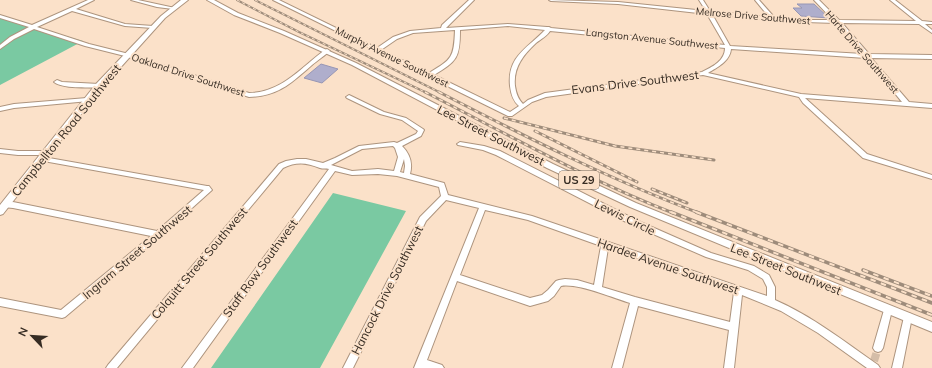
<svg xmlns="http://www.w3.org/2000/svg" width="932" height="368" viewBox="0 0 932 368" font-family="Mulish,sans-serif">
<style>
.green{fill:#7ac9a2}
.building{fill:#afaecc;stroke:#9796b4}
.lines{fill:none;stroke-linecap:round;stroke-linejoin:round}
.minor-tunnel{stroke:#d4bda8;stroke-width:8;stroke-dasharray:8 4;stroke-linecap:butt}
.minor-casing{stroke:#ad947e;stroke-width:2}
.major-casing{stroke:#ad947e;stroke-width:2}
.minor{fill:#fff;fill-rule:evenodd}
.major{fill:#fff;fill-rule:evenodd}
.rail-far2-casing{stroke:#9e8c7b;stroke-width:2}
.rail-far1-casing{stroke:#9e8c7b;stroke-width:3}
.rail-casing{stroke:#9e8c7b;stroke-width:3.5}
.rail-far2{stroke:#fbe1c9;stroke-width:1;stroke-dasharray:3;stroke-linecap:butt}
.rail-far1{stroke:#fbe1c9;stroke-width:1.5;stroke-dasharray:4;stroke-linecap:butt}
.rail{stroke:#fbe1c9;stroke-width:2;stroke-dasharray:5.5;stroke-linecap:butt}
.labels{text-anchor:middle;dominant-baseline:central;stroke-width:4;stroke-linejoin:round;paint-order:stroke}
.far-street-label{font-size:10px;fill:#362c23;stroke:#fbe1c9}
.shield{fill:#fbe1c9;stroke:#716255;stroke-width:1}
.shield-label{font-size:11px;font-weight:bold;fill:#362c23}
.street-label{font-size:12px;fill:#362c23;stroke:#fbe1c9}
</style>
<rect width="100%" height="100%" fill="#fbe1c9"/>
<!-- green -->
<path class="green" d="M0,17L83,41L0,85Z
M333,193L406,211L320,368H211Z"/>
<!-- building -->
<path class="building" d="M797,4H814L829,18L801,16L793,8H802Z
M321,64L338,69L322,83L304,78Z"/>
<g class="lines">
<!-- minor-tunnel -->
<path class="minor-tunnel" d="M874,361L878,348"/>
<defs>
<path id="minor" d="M88,0H94L76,9L125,24L153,26L155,27L153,28L125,26L72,11L37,27L89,44L129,54L249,93C283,92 300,68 325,50L327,49L330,51C324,56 318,60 312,65C291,83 279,96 249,97L125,56L85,46L34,29L14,39L0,49V45L10,37L29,27L0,18V15L32,25Z
M131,0H138L175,8L173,9L157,7Z
M273,0H279L377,48L393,37L410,31L441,28L442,25L469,0H474L446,28L508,24L547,27H549L551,28L725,45L707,14L618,4L551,1L549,0L618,2L706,11L699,0H703L710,11L769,17L755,0H759L775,18L793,20H833L814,0H819L839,20L916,21L890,0H895L922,21L932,22V24H925L932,30V33L919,24L842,23L869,54L932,55V59L871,58L909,102L932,104V108L805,98L867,154L932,175V179L863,158L803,103L799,97L703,75L546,97L532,102L512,116H508ZM712,14L772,20L774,21L836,23L863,54L730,46ZM508,26L545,30C528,48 507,56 510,86C511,94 513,101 519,106L510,112L434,75C457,61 460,58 460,30ZM455,30C454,58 452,59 429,73L381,50L397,39L413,33ZM550,31L725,48C725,61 712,67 702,72L545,93L528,100L523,104C518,99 516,93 515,86C513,68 523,55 536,43C541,39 547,36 550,31ZM731,49L866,58L902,102L801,94L708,73C718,67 730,61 731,49Z
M57,80L62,82L99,84L102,86L99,88C87,87 63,89 54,82Z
M349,95L384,112L406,118L423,129L424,130L421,136L402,146C410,154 413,163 410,174L444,183L448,195L532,216L767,296V287L763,279L748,270L706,257L630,224L496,155L483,150L458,145L457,144L460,142L484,146L500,151L636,220L711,253L754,266L769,275L775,287V300C812,316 845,342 878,365L880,368H867L818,333L781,311L742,295L734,368H724L729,330L638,306L622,368H612L630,303C613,298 578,283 561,286L554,296L548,301L530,306L457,281L427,360L442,365L444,368H414L479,208L446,200L426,221L353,368H343L420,217L441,196L439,187L397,176L378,174L352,175L335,171L193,368H182L329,169C326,168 323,169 320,168C307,163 297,161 283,168L117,368H106L108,365L279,164L286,161L297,159H306L323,163L335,158L359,146L394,142L397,143L416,134L418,131L402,120L380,114L347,98L346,97ZM393,146L395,148L398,157L394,171L378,169L352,171L331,165L362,149ZM404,159L405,166L404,173L400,172ZM485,210L528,220L601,246L594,285L577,280L565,279L559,280L556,281L548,290L542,295L530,298L460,275ZM608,248L734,292L730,322L635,297L602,287Z
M87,98L90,100L89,101L14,108L0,111V107L14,104Z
M0,149L18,151H46L49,153L46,155H18L0,153Z
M38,158H49L207,186H209L212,190L161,236L65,317L62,318L0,306V298L61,310L151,236L13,208L3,207L2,205L3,203L13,202L157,231L204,190L49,162H38L37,160Z
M888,306L891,307L892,310L883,348L881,351L878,352L875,351L873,348L884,310L885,307Z
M908,313L911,314L912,317L902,368H892L904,317L905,314Z"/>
<path id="major" d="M181,0H188L165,18L102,88L3,214L0,215V205L96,84L161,16Z
M207,0H214L238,13L284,31L356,63L553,164L636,203L932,322V332L630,207L547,168L352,65L280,33L234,15Z"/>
</defs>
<!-- minor casing -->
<use href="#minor" class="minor-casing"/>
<!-- major casing -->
<use href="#major" class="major-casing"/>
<!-- minor -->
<use href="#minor" class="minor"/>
<!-- major -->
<use href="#major" class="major"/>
<defs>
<path id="rail-far2" d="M237,0L299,32L427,93
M255,0L441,93"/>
<path id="rail-far1" d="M425,92C507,134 588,180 673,213
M439,92C524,136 609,179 699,213
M504,118L615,146L714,160
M535,131L637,182
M652,189L687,203"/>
<path id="rail" d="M671,212L932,315
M696,212L932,303
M863,270L932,296"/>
</defs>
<!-- rail-far2 casing -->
<use href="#rail-far2" class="rail-far2-casing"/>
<!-- rail-far1 casing -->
<use href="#rail-far1" class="rail-far1-casing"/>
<!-- rail casing -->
<use href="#rail" class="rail-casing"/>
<!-- rail-far2 -->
<use href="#rail-far2" class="rail-far2"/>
<!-- rail-far1 -->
<use href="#rail-far1" class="rail-far1"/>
<!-- rail -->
<use href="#rail" class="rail"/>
</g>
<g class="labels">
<!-- far-street labels -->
<g class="far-street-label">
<text transform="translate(753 16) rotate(5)">Melrose Drive Southwest</text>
<text transform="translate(652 39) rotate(6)">Langston Avenue Southwest</text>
<text transform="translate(862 52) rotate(49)">Harte Drive Southwest</text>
<text transform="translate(392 57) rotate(26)">Murphy Avenue Southwest</text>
<text transform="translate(188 75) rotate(18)">Oakland Drive Southwest</text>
</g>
<!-- shield labels -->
<rect class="shield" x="559" y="171" width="40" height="18" rx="3"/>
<g class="shield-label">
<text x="579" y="180">US 29</text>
</g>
<!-- street labels -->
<g class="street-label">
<text transform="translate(635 82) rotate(-7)">Evans Drive Southwest</text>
<text transform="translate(66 130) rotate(-51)">Campbellton Road Southwest</text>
<text transform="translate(491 135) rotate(27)">Lee Street Southwest</text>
<text transform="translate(625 217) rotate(26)">Lewis Circle</text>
<text transform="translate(137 252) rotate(-40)">Ingram Street Southwest</text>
<text transform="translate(199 263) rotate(-50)">Colquitt Street Southwest</text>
<text transform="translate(668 266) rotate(19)">Hardee Avenue Southwest</text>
<text transform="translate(260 268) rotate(-54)">Staff Row Southwest</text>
<text transform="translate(786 269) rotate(22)">Lee Street Southwest</text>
<text transform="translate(387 290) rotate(-63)">Hancock Drive Southwest</text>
</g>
</g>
<!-- north arrow -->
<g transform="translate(32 336) rotate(295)" stroke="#fbe1c9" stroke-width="3" paint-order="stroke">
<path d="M0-3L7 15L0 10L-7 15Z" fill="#362c23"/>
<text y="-6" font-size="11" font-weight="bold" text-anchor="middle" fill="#362c23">N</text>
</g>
</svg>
